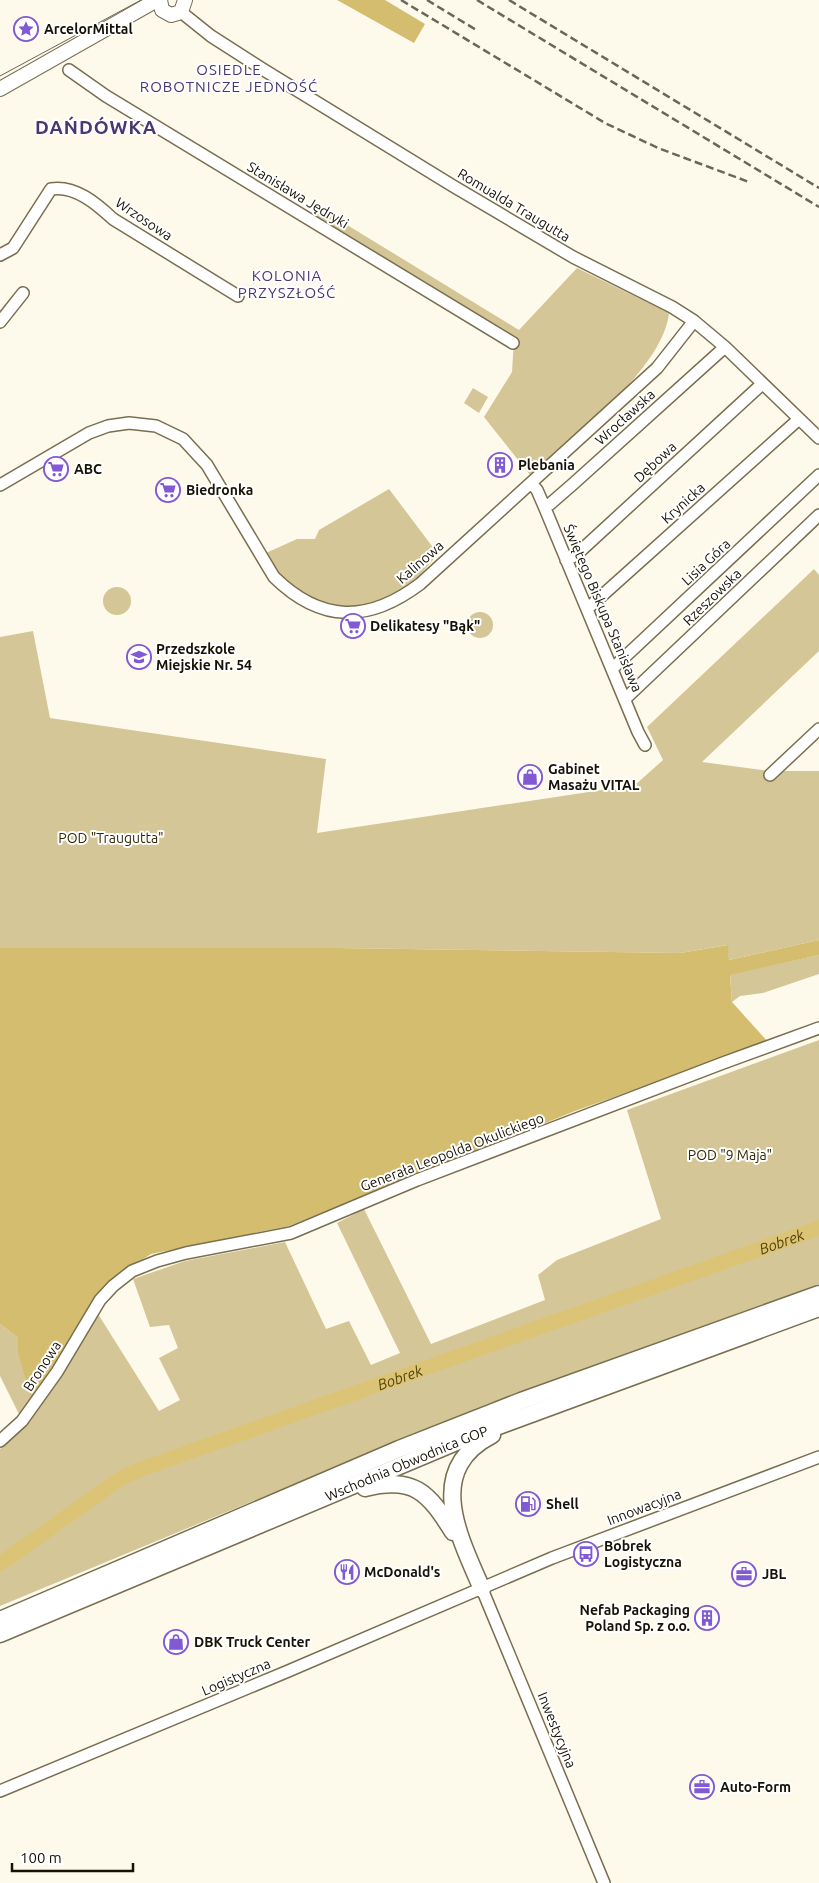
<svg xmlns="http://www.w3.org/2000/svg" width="819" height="1883" viewBox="0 0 819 1883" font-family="Ubuntu,sans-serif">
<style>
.green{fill:#d5c697}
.forest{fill:#d5bd70}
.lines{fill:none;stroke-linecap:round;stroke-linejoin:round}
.river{stroke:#dcc477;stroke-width:15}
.minor-casing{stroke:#796f4f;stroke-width:14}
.major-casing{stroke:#796f4f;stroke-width:16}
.highway-casing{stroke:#796f4f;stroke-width:19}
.minor{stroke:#fff;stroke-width:11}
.major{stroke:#fff;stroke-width:14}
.highway{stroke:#fff;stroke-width:16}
.tram{stroke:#6a6659;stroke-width:1}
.rail{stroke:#6a6659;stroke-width:2.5;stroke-dasharray:8 4;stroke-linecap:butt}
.labels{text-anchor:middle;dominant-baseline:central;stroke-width:4;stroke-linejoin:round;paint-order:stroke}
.poi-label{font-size:14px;font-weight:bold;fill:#161205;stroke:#fff;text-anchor:start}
.street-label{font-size:14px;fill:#161205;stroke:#fff}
.park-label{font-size:14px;fill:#332906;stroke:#fff}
.neighbourhood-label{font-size:15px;letter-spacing:1px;fill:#483773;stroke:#fff}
.water-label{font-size:15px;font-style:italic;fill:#554504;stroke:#fff}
.district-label{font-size:19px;font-weight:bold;letter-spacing:1px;fill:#483773;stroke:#fff}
</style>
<rect width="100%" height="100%" fill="#fefaeb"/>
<!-- green -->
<path class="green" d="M321,209L519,330L577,268L669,313C663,369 572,438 531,476L484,417L512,372L514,340L315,219Z
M473,388L488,397L479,413L464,403Z
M389,489L438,554L412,584L395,597L367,606L339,607L315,604L282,580L266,553L297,539H315L319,530Z
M814,569L819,575V651L702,762L770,771H819V940L729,960L727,945L680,953L339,948H0V637L33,631L50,718L326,759L317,833L635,785L663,760L647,727Z
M103 601a14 14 0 1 1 28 0a14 14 0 1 1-28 0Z
M467 625a13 13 0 1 1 26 0a13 13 0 1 1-26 0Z
M819,955V974L763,993L740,996L732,1002L730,974Z
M819,1040V1284L487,1404L0,1606V1449L27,1424L20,1416L0,1376V1324L18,1338V1353L74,1338L98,1314L159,1411L180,1400L159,1358L178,1348L169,1325L150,1327L133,1279L185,1261L285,1242L326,1329L349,1321L371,1365L400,1353L337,1223L364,1209L431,1344L545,1300L538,1275L557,1260L661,1219L627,1110Z"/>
<!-- forest -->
<path class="forest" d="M337,0H385L425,24L414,43Z
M819,940V955L730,975L732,1002L768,1042L575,1111L289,1226L151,1254L113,1279L31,1398L18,1353V1338L0,1324V948H339L680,953L728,945L729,960Z"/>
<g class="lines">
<!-- river -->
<path class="river" id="s1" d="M0,1564L121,1478L144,1468L819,1228"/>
<defs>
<path id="minor" d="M181,12L211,36L264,70L453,186L573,257L672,307L694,321L725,347L819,438
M69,70L106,96L513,343
M0,255L13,248L51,189C75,185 97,204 113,219L238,296
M0,322L23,293
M531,483L537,490L544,506L638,732L645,745
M0,485L89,433L108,426L129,423L156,426L183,439L207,465L274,577C321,623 368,623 420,584L657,368L694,321
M544,506L550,504L573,484L725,347
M566,560L576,555L762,384
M587,609L799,419
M612,669L819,475
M625,699L819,515
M770,775L819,729
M0,1441L22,1421L57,1372L100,1300L113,1286L132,1271L157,1261L186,1253L291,1233L417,1180L723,1063L819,1028
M482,1589L604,1883
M0,1791L286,1672L552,1558L819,1457"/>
<path id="major" d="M160,0L162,10L171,15L181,12L185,0
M0,89L157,0"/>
<g id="highway">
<path d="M365,1488C414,1476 428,1492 453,1532"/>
<path d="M482,1589C459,1536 424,1470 492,1435"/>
<path d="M0,1620L399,1449L521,1401L819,1294"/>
<path id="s2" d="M0,1634L466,1438L819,1308"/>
</g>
</defs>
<!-- minor casing -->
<use href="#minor" class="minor-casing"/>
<!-- major casing -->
<use href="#major" class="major-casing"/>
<!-- highway casing -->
<use href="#highway" class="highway-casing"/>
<!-- minor -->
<use href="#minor" class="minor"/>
<!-- major -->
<use href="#major" class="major"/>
<!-- highway -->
<use href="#highway" class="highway"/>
<!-- tram -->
<path class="tram" d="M0,76L141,0"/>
<!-- rail -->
<path class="rail" d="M401,0L605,123L658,148L749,182
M427,0L478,31
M477,0L819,207
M509,0L819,188"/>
</g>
<!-- icons -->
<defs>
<symbol id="sight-ring" viewBox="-11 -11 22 22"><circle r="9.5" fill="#fff" stroke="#8059d3" stroke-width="1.5"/><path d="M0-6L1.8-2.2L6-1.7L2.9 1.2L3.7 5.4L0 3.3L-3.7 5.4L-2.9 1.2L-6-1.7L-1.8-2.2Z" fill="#8059d3"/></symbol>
<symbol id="building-ring" viewBox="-11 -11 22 22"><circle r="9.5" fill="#fff" stroke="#8059d3" stroke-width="1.5"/><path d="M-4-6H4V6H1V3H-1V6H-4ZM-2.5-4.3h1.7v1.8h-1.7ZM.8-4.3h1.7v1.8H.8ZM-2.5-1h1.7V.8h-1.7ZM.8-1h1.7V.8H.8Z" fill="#8059d3"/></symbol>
<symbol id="supermarket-ring" viewBox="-11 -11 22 22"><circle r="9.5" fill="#fff" stroke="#8059d3" stroke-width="1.5"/><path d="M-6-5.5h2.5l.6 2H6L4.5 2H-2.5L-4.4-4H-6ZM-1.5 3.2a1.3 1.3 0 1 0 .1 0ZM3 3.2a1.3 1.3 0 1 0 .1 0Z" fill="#8059d3"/></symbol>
<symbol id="school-ring" viewBox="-11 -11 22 22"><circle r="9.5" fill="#fff" stroke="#8059d3" stroke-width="1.5"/><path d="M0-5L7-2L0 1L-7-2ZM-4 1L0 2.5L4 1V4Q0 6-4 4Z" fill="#8059d3"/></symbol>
<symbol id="shop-ring" viewBox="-11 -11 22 22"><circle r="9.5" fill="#fff" stroke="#8059d3" stroke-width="1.5"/><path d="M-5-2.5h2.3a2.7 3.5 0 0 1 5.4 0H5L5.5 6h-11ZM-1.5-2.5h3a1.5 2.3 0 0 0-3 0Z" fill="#8059d3"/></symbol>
<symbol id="fuel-ring" viewBox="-11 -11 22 22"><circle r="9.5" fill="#fff" stroke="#8059d3" stroke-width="1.5"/><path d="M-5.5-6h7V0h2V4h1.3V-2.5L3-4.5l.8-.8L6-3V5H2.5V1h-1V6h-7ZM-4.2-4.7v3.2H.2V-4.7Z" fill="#8059d3"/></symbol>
<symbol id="bus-ring" viewBox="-11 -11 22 22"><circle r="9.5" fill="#fff" stroke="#8059d3" stroke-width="1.5"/><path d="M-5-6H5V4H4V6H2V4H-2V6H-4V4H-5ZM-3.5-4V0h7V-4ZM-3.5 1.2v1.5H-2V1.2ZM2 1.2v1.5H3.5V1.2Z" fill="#8059d3"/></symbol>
<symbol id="restaurant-ring" viewBox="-11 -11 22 22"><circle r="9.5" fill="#fff" stroke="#8059d3" stroke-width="1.5"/><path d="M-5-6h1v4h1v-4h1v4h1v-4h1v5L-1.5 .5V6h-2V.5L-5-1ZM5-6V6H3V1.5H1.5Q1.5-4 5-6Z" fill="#8059d3"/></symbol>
<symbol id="office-ring" viewBox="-11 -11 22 22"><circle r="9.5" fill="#fff" stroke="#8059d3" stroke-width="1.5"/><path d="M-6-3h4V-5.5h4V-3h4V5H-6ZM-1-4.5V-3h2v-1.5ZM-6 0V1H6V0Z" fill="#8059d3"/></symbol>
</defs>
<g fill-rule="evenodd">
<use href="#sight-ring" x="12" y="15" width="28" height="28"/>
<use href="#building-ring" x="486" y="451" width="28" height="28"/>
<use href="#supermarket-ring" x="42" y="455" width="28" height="28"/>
<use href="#supermarket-ring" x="154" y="476" width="28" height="28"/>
<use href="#supermarket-ring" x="339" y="612" width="28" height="28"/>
<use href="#school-ring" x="125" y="643" width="28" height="28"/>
<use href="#shop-ring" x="516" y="763" width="28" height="28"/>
<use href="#fuel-ring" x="514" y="1490" width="28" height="28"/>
<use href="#bus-ring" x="572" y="1540" width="28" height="28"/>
<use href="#restaurant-ring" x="333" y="1558" width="28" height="28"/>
<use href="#office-ring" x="730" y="1560" width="28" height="28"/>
<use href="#building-ring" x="693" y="1604" width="28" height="28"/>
<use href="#shop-ring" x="162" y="1628" width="28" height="28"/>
<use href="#office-ring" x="688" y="1773" width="28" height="28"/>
</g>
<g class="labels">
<!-- poi labels -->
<g class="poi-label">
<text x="44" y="29">ArcelorMittal</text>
<text x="518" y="465">Plebania</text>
<text x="74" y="469">ABC</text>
<text x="186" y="490">Biedronka</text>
<text x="370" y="626">Delikatesy "Bąk"</text>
<text x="156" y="649">Przedszkole<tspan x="156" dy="16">Miejskie Nr. 54</tspan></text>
<text x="548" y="769">Gabinet<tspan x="548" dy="16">Masażu VITAL</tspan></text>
<text x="546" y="1504">Shell</text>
<text x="604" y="1546">Bobrek<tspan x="604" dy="16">Logistyczna</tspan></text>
<text x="364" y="1572">McDonald's</text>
<text x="762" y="1574">JBL</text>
<text x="690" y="1610" text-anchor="end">Nefab Packaging<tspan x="690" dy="16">Poland Sp. z o.o.</tspan></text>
<text x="194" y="1642">DBK Truck Center</text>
<text x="720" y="1787">Auto-Form</text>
</g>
<!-- street labels -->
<g class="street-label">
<text transform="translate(298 195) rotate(31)">Stanisława Jędryki</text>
<text transform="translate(514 205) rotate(31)">Romualda Traugutta</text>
<text transform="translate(144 219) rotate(34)">Wrzosowa</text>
<text transform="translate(625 417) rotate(-42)">Wrocławska</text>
<text transform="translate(655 462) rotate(-43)">Dębowa</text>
<text transform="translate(683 503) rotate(-42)">Krynicka</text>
<text transform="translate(420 562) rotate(-41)">Kalinowa</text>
<text transform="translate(706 562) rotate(-43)">Lisia Góra</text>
<text transform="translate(712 597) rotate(-44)">Rzeszowska</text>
<text transform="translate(603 608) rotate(67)">Świętego Biskupa Stanisława</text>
<text transform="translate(452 1152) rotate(-21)">Generała Leopolda Okulickiego</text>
<text transform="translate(42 1366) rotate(-57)">Bronowa</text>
<text stroke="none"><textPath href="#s2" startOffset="441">Wschodnia Obwodnica GOP</textPath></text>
<text transform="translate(644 1507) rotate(-21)">Innowacyjna</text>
<text transform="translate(236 1677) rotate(-23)">Logistyczna</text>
<text transform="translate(557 1730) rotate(68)">Inwestycyjna</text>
</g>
<!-- park labels -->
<g class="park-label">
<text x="111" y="838">POD "Traugutta"</text>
<text x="730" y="1155">POD "9 Maja"</text>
</g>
<!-- neighbourhood labels -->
<g class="neighbourhood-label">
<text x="229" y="69">OSIEDLE<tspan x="229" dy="17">ROBOTNICZE JEDNOŚĆ</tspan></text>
<text x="287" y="275">KOLONIA<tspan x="287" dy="17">PRZYSZŁOŚĆ</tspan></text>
</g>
<!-- water labels -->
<g class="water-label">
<text stroke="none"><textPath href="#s1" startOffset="850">Bobrek</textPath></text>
<text stroke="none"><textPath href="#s1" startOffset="445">Bobrek</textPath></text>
</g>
<!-- district labels -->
<g class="district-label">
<text x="96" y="127">DAŃDÓWKA</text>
</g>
</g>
<!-- scale -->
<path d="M12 1863v8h121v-8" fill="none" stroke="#161205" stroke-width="2.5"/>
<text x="20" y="1863" font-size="15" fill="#161205" stroke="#ffffff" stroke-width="4" paint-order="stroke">100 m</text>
</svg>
